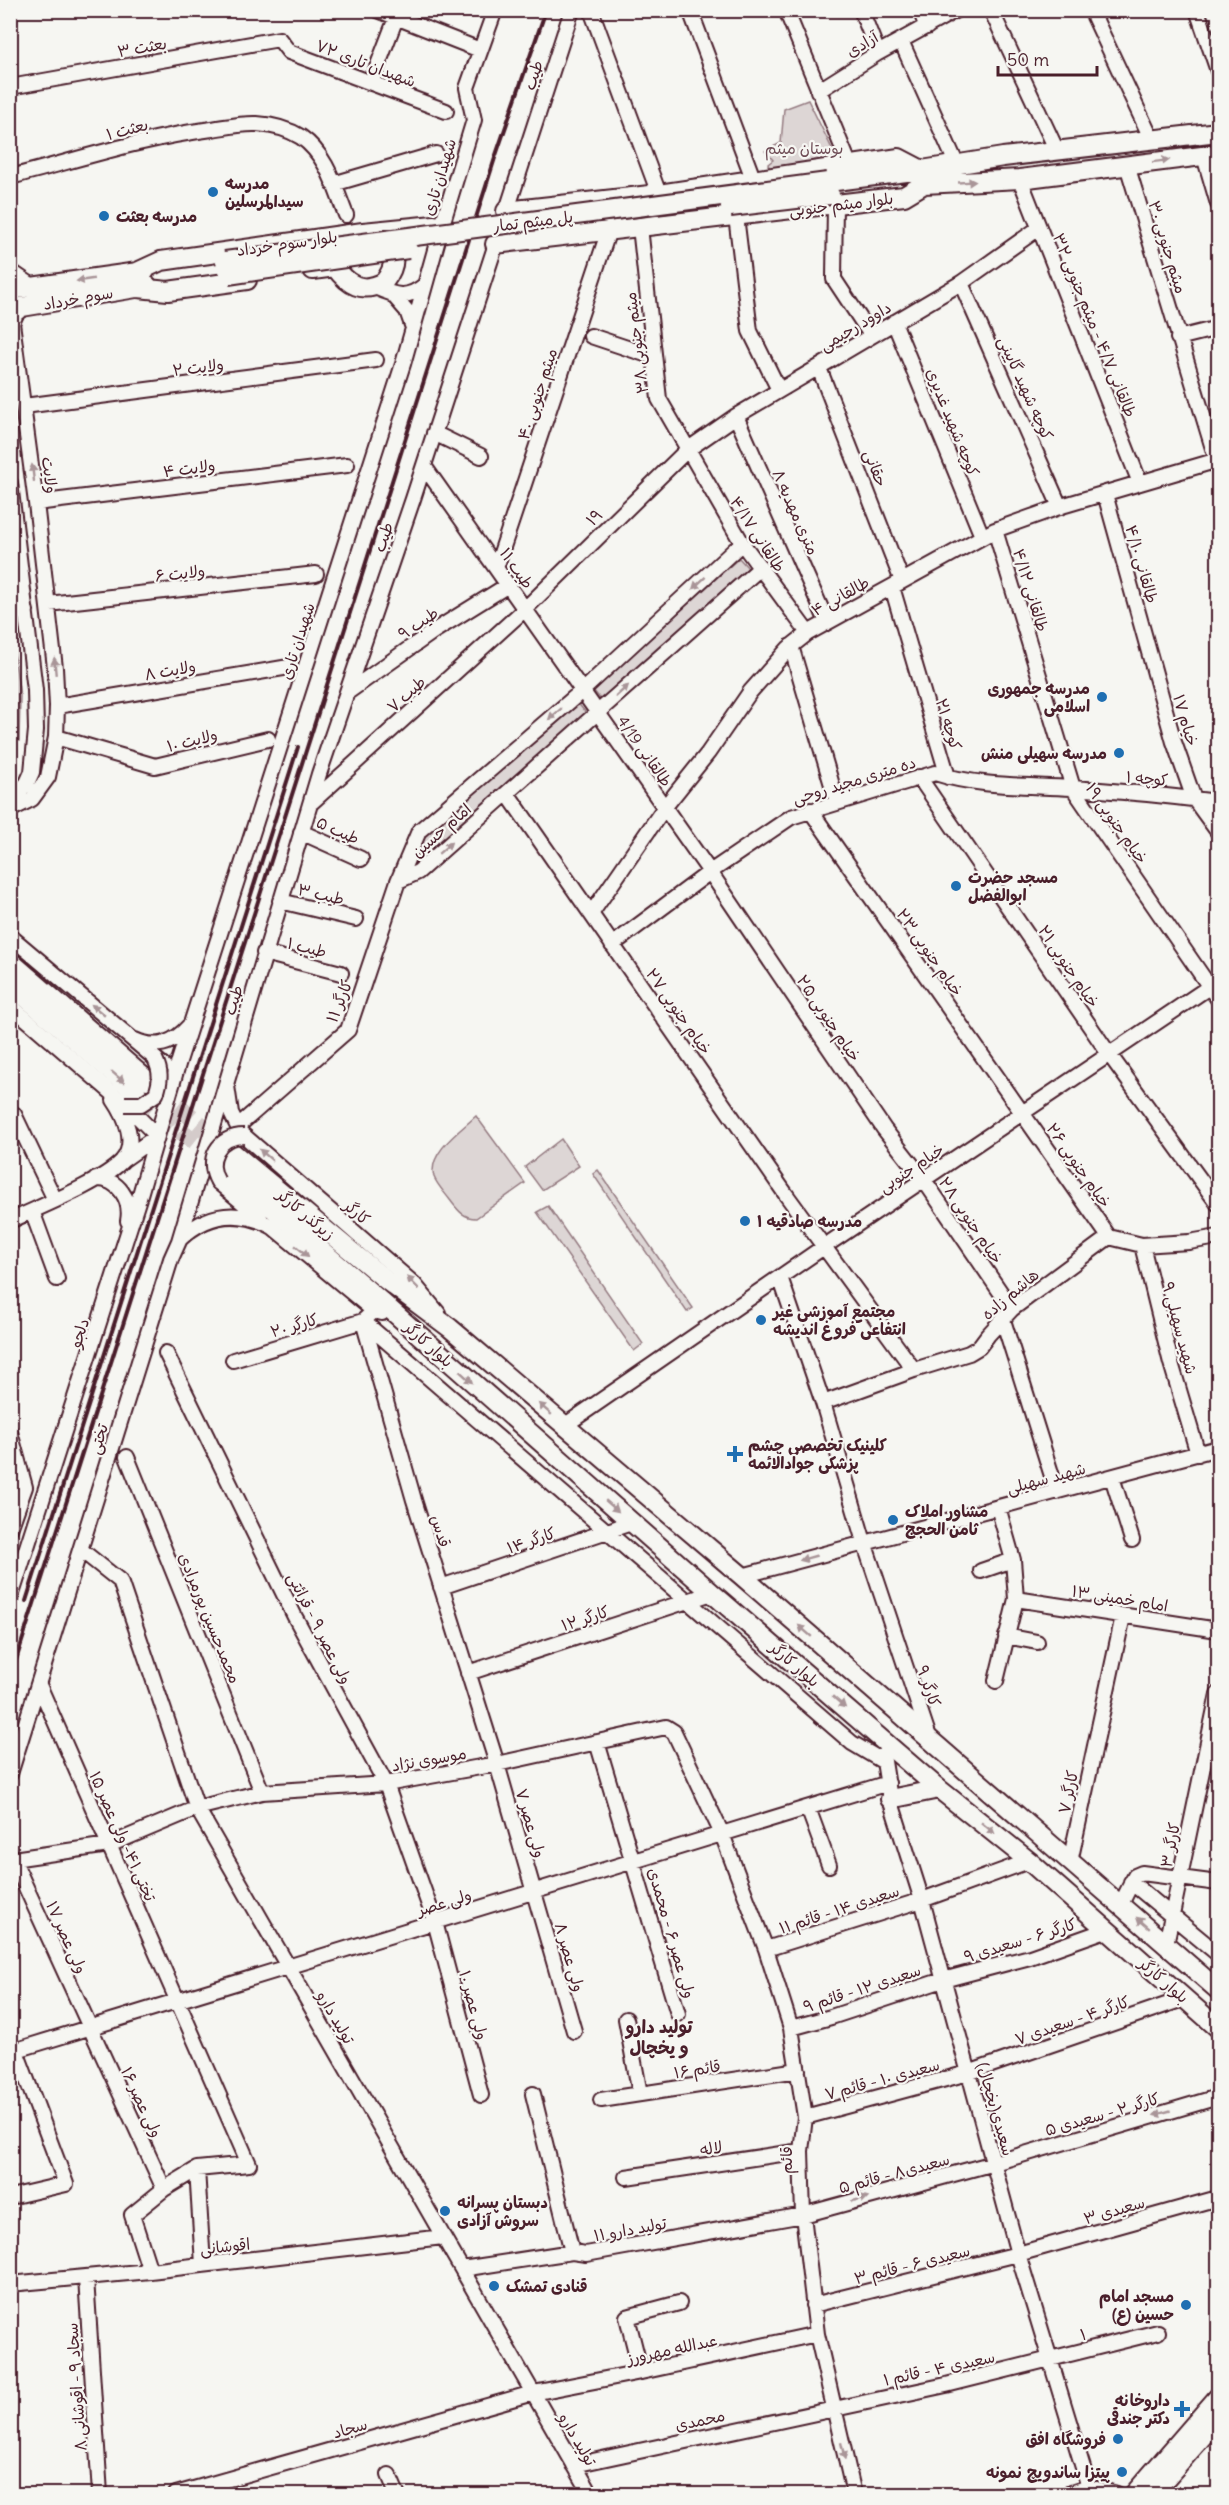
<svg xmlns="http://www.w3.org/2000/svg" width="1229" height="2505" viewBox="0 0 1229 2505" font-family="Delius,'Playpen Sans Arabic',sans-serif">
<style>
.green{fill:#ddd6d5;stroke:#947a80;stroke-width:1.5}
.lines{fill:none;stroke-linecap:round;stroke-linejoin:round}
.major-tunnel{stroke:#d4cbca;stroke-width:18;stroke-dasharray:18 9;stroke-linecap:butt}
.minor-casing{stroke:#4a1f2b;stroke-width:18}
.major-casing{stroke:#4a1f2b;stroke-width:22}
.minor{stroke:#f6f6f2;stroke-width:14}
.major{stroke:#f6f6f2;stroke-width:18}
.rail{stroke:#4a1f2b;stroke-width:4}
.minor-bridge-casing{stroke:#4a1f2b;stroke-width:18;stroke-linecap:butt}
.major-bridge-casing{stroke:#4a1f2b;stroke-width:22;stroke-linecap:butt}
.minor-bridge{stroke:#f6f6f2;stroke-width:14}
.major-bridge{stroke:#f6f6f2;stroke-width:18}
.oneway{fill:#a99598}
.poi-dot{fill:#1f6fb2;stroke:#f6f6f2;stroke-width:2}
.labels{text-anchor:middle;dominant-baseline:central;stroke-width:4.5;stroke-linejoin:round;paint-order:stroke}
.street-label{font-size:16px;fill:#4a1f2b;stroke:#f6f6f2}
.park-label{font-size:16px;fill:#6f4d56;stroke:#f6f6f2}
.poi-label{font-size:16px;font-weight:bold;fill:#4a1f2b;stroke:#f6f6f2;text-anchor:start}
.neighbourhood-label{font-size:18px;font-weight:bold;fill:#4a1f2b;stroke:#f6f6f2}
</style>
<rect width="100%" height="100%" fill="#f6f6f2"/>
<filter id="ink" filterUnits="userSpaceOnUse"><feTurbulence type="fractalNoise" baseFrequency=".0167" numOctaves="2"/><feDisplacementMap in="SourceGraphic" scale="12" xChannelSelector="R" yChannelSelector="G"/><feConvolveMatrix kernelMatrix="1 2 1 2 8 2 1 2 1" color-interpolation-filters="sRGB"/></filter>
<g filter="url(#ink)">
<!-- green -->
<path class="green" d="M808,100L838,161L771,174L768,164L773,160L765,151L781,143L784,109Z
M739,558L748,568L601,700L593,690Z
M10,623L20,696L19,741H11Z
M576,701L586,713L415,864L425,834Z
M476,1116L525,1183L476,1218C463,1218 458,1210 450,1200C445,1193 437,1185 434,1177C427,1153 461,1130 476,1116Z
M561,1139L579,1166L542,1190L525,1167Z
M598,1170L693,1308L687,1312L593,1174Z
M548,1206L643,1344L634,1351L537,1212Z"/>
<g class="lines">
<!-- major-tunnel -->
<path class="major-tunnel" d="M157,1088L223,1144
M139,1096L217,1161"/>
<defs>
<path id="minor" d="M378,10L480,50
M591,10L659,194
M690,10L754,181
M786,10L850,166
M861,10L878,53
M920,10L927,27
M991,10L1057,151
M1091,10L1151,138
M1197,10L1218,71
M901,41L956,163
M371,83L396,18
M10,87L279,39L289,52L446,111
M818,91L878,53L956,10
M1204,156L1218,204
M1127,165L1218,465
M10,177C77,160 143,138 212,129C226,127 243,123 257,124C273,125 288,129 301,137C327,155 335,188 346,215
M1020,179L1140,483
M333,184L436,154
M835,204L834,279L871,335
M736,216L750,331L779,390
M640,227L659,399L742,543L808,633
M961,283L1060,507
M375,287C395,296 407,300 425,285
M394,296L407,311L413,328
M894,322L982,536
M591,336L654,357
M1178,338L1218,328
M819,368L902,581
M24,406L376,360
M736,416L827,622
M434,433L481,456
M424,466L710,872L884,1129L924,1180L1012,1309
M10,483L35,690L36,730L32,772L27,783L19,792L10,795
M1105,494L1174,742L1194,799L1218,832
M36,503L347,465
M995,530L1073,788L1218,999
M496,568L609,230
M892,587L948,777
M48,604L316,574
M10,613L26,611
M791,646L837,802
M348,692L434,631L508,585
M57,706L289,667
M56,737L155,766L268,739
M919,777L1109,1054L1218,1204
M507,793L787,1196L914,1370
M312,802L525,609L687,450L736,416L961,283L1039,228
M10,810L32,799L48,777L56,737L57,706L55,668L36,503L12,323L16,314L23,308
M810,810L1109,1237
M301,832L361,859
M398,881L418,872L759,569
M280,901L356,919
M591,914L664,808L708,753L750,692L789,648L808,633L995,530L1065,505L1218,460
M10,936L164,1066
M612,945L710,872L791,817L935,773C978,787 1026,785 1072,788C1121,791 1170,796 1218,802
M264,953L341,973
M10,1005L125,1104L157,1136L123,1160
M135,1040C157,1050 174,1043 189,1026
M227,1086L231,1113L241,1133L414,1284L438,1313
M14,1114L55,1200
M238,1126L348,1030L398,881L419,831L583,690L742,543
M96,1179C118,1178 132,1200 128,1221
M218,1182L260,1217
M32,1211L57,1279
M10,1221C39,1207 101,1183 122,1161C138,1143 125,1116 114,1100
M180,1239C208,1212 239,1209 273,1227L374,1311L382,1313
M1142,1245L1171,1363L1198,1454
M780,1277L823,1403L864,1542L930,1740
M374,1311L363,1321L414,1500L497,1764L574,2031
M1003,1320L1057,1492
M166,1353L295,1617L386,1784L435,1922L481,2095
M233,1360L363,1321L852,1743L884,1762
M823,1403L914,1370L969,1353L979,1347L988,1335L1012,1309L1109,1237L1142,1245L1189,1242L1218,1237
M564,1426L825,1246L1218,981
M10,1432L25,1487L10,1529
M127,1457L262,1792
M1112,1477L1132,1540
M81,1550L120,1581L197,1808L591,2494
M981,1571L1013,1560
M742,1576L1218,1448
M441,1587L631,1523
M1016,1599L1218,1630
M10,1600L139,1198L179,1061L403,364L442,225L474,120L467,88L495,10
M1006,1636L1037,1642
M468,1673L712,1593
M996,1681L1016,1599L1013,1560L998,1507
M39,1685L249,2164L197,2169L164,2189L132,2215L150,2271
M597,1742L678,2014
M883,1755L890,1799L922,1900L1018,2254L1091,2494
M10,1774L171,1259L179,1241L319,774L413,499L572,10
M808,1808L829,1865
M1070,1862L1123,1616
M1131,1882L1218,1954
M1121,1904L1135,1876L1142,1873L1218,1883
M1166,1944L1218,1694
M766,1949L922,1900L1029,1861
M626,2019L640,2094
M791,2028L831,2017L943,1980L1030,1957L1106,1930
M10,2052L888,1783
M533,2094L572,2252
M601,2100L798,2070
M805,2117L968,2073L1186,1998
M197,2169L203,2265
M626,2177L801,2151
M164,2189L13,1859L109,1845L197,1808L262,1792L386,1784L497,1764L666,1727L674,1732L722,1834L766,1949L791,2028L805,2117L801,2151L803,2215L817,2334L854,2494
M10,2197L66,2184L16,2051
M462,2269L572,2252L586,2254L803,2215L994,2163L1218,2097
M86,2278L100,2494
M10,2284L150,2271L443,2237
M813,2305L1018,2254L1218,2198
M641,2372L627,2317L679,2303
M574,2465L946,2385L1158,2332
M389,2475L397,2494
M1089,2487L1117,2494
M176,2494L533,2393L641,2372L817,2334
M1068,2494L1089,2487"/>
<path id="major" d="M828,182L922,170
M506,211L659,194L899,158L922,170L1003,157L1218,132
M495,244L904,196L924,184L1020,179L1218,154
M313,270L335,267C348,285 362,294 384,282C404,256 390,240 363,232
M10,273L32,288
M135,273L161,261L363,232L434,225
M138,288L168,291L247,280
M10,290L145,271
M10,309L148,286
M10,961L147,1080
M10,984L139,1096
M226,1147L386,1280L450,1328L742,1576L1218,1990
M217,1161L375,1296L712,1593L939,1789L1029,1861L1218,2028
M890,1799L939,1789
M1134,2494L1218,2397
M1152,2494L1218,2419"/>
</defs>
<!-- minor casing -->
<use href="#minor" class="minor-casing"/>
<!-- major casing -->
<use href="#major" class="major-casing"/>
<!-- minor -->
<use href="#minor" class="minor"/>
<!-- major -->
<use href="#major" class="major"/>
<!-- rail -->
<path class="rail" d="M26,1601L298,747
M10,1679L495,158L546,10"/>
<defs>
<path id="minor-bridge" d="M125,1104H141L156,1094C161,1081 161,1071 155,1059
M218,1182C205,1160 218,1136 244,1136"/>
<path id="major-bridge" d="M730,207L830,195
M225,261L828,182
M228,275L408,249"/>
</defs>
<!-- minor-bridge casing -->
<use href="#minor-bridge" class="minor-bridge-casing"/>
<!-- major-bridge casing -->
<use href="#major-bridge" class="major-bridge-casing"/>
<!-- minor-bridge -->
<use href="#minor-bridge" class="minor-bridge"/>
<!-- major-bridge -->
<use href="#major-bridge" class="major-bridge"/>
</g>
<!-- one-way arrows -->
<defs><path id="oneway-solid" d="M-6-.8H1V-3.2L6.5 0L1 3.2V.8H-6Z" transform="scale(1.5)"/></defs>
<g class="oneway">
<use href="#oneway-solid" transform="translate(1161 161) rotate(-7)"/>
<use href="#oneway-solid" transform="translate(967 182) rotate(-3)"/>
<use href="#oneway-solid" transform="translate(85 280) rotate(172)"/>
<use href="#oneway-solid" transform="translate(33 473) rotate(-97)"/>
<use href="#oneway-solid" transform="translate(699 583) rotate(137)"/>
<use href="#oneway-solid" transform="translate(55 666) rotate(-95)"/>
<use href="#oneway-solid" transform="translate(622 691) rotate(-42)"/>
<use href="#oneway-solid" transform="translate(555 714) rotate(139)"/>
<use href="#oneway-solid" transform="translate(445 848) rotate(-41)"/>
<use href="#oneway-solid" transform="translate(98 1010) rotate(-140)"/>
<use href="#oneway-solid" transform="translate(118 1077) rotate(41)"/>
<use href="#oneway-solid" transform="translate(266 1155) rotate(-139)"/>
<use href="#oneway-solid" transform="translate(302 1251) rotate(39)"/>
<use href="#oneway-solid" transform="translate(413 1283) rotate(-135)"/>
<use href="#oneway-solid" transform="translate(466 1377) rotate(42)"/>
<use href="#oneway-solid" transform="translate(545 1409) rotate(-139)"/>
<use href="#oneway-solid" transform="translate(612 1506) rotate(41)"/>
<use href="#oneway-solid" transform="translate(808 1558) rotate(164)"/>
<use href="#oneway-solid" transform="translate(805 1631) rotate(-139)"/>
<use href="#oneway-solid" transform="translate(839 1702) rotate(41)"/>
<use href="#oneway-solid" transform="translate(988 1828) rotate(39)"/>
<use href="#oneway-solid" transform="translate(1143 1923) rotate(-139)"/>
<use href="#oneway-solid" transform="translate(1162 2113) rotate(164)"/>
<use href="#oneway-solid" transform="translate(860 2199) rotate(-15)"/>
<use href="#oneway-solid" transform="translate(843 2451) rotate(77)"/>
</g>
</g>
<!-- markers -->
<g class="poi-dot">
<circle cx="213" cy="192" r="6"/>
<circle cx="104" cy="216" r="6"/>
<circle cx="1102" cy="697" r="6"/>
<circle cx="1119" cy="753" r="6"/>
<circle cx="956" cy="886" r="6"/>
<circle cx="745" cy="1221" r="6"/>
<circle cx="761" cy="1320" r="6"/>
<path d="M732 1445h6v6h6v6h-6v6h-6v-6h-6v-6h6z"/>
<circle cx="893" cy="1520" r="6"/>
<circle cx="445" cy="2211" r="6"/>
<circle cx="494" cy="2286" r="6"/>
<circle cx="1186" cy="2305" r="6"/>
<path d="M1179 2400h6v6h6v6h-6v6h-6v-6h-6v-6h6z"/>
<circle cx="1118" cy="2439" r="6"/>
<circle cx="1122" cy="2472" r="6"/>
</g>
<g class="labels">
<!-- street labels -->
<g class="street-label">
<text transform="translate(862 44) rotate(-31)">آزادی</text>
<text transform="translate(142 47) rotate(-10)">بعثت ۳</text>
<text transform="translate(366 63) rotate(21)">شهیدان تاری ۷۲</text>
<text transform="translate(533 75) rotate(-72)">طیب</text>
<text transform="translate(127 129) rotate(-15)">بعثت ۱</text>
<text transform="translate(439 177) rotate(-73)">شهیدان تاری</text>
<text transform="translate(841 204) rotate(-7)">بلوار میثم جنوبی</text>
<text transform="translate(533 221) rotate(-7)">پل میثم تمار</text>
<text transform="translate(287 243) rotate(-8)">بلوار سوم خرداد</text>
<text transform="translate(1168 247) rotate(73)">میثم جنوبی ۳۰</text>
<text transform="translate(78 298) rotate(-10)">سوم خرداد</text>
<text transform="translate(1095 325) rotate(68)">طالقانی ۴/۷ - میثم جنوبی ۳۲</text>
<text transform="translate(855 326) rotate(-31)">داوود رحیمی</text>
<text transform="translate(636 343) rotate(-97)">میثم جنوبی ۳۸</text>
<text transform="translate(198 367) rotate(-7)">ولایت ۲</text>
<text transform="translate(1026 388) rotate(66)">کوچه شهید گایینی</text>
<text transform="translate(537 394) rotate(-72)">میثم جنوبی ۴۰</text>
<text transform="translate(953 422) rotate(68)">کوچه شهید غدیری</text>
<text transform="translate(189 468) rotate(-7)">ولایت ۴</text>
<text transform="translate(876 468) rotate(69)">حقانی</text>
<text transform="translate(50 475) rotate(83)">ولایت</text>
<text transform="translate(796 512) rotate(66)">۸ متری مهدیه</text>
<text transform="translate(594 517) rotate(-45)">۱۹</text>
<text transform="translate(758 534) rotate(57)">طالقانی ۴/۱۷</text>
<text transform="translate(383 537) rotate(-71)">طیب</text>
<text transform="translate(1142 564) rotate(74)">طالقانی ۴/۱۰</text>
<text transform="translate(517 568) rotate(55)">طیب ۱۱</text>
<text transform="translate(180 573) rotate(-6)">ولایت ۶</text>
<text transform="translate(1031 590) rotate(73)">طالقانی ۴/۱۲</text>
<text transform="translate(840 596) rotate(-29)">طالقانی ۴</text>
<text transform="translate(418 623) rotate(-34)">طیب ۹</text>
<text transform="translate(297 641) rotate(-72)">شهیدان تاری</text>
<text transform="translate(170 670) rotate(-10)">ولایت ۸</text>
<text transform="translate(406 694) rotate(-42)">طیب ۷</text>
<text transform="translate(1186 720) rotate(74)">خیام ۱۷</text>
<text transform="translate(949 724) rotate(73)">کوچه ۲۱</text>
<text transform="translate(192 740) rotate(-14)">ولایت ۱۰</text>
<text transform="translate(645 751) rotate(55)">طالقانی 4/19</text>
<text transform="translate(1147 778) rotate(5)">کوچه ۱</text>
<text transform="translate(854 780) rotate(-17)">ده متری مجید روحی</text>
<text transform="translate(1117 823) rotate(55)">خیام جنوبی ۱۹</text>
<text transform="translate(338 830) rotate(24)">طیب ۵</text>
<text transform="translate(441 830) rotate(-41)">امام حسین</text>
<text transform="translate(321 894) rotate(13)">طیب ۳</text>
<text transform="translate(307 947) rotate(14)">طیب ۱</text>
<text transform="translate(930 952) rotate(55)">خیام جنوبی ۲۳</text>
<text transform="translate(1069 966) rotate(56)">خیام جنوبی ۲۱</text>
<text transform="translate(233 1000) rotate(-73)">طیب</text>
<text transform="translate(339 1001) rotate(-68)">کارگر ۱۱</text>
<text transform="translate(679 1011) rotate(55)">خیام جنوبی ۲۷</text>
<text transform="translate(829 1018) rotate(56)">خیام جنوبی ۲۵</text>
<text transform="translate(1079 1165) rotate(55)">خیام جنوبی ۲۶</text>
<text transform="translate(911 1168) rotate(-34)">خیام جنوبی</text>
<text transform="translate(357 1212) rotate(41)">کارگر</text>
<text transform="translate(306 1214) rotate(40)">زیرگذر کارگر</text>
<text transform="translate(971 1220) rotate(56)">خیام جنوبی ۲۸</text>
<text transform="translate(1010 1294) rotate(-40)">هاشم زاده</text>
<text transform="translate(294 1325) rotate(-16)">کارگر ۲۰</text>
<text transform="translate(1180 1328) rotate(75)">شهید سهیلی ۹</text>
<text transform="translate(79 1333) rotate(-72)">دلجو</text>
<text transform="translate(429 1344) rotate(42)">بلوار کارگر</text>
<text transform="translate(98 1439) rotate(-73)">تختی</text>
<text transform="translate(1046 1478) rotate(-15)">شهید سهیلی</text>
<text transform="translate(441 1531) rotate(73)">قدس</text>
<text transform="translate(531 1540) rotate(-19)">کارگر ۱۴</text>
<text transform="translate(1120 1598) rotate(9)">امام خمینی ۱۳</text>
<text transform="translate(210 1618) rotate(68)">محمدحسین پورمرادی</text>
<text transform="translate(585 1618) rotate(-18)">کارگر ۱۲</text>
<text transform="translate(320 1628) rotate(63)">ولی عصر ۹ - قرائتی</text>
<text transform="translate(795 1664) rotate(41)">بلوار کارگر</text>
<text transform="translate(929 1686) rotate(71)">کارگر ۹</text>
<text transform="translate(429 1759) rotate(-10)">موسوی نژاد</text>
<text transform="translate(1068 1792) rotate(-78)">کارگر ۷</text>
<text transform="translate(531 1823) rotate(74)">ولی عصر ۷</text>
<text transform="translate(123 1836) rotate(66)">تختی ۴۱- ولی عصر ۱۵</text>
<text transform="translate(1170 1845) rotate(-79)">کارگر ۳</text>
<text transform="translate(444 1902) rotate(-17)">ولی عصر</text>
<text transform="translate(839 1909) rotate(-18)">سعیدی ۱۴ - قائم ۱۱</text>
<text transform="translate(672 1933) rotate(74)">ولی عصر ۶ - محمدی</text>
<text transform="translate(67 1937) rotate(66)">ولی عصر ۱۷</text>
<text transform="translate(1020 1940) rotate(-17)">کارگر ۶ - سعیدی ۹</text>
<text transform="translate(570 1957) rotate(74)">ولی عصر ۸</text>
<text transform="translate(1164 1980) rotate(41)">بلوار کارگر</text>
<text transform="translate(862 1988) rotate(-18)">سعیدی ۱۲ - قائم ۹</text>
<text transform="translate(474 2005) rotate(75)">ولی عصر ۱۰</text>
<text transform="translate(336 2017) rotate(60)">تولید دارو</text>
<text transform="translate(1072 2020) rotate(-19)">کارگر ۴ - سعیدی ۷</text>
<text transform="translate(697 2069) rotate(-9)">قائم ۱۶</text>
<text transform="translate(882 2079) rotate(-15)">سعیدی ۱۰ - قائم ۷</text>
<text transform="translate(142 2102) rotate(65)">ولی عصر ۱۶</text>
<text transform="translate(996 2109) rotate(74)">سعیدی(یخچال)</text>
<text transform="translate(1102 2114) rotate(-16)">کارگر ۲ - سعیدی ۵</text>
<text transform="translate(711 2148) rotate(-8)">لاله</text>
<text transform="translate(786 2160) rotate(-90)">قائم</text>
<text transform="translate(894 2173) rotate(-15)">سعیدی۸ - قائم ۵</text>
<text transform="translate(1114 2210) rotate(-16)">سعیدی ۳</text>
<text transform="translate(630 2229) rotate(-10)">تولید دارو ۱۱</text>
<text transform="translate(225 2246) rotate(-6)">اقوشانی</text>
<text transform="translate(912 2264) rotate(-14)">سعیدی ۶ - قائم ۳</text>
<text transform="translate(1083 2334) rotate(-14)">۱</text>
<text transform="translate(672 2349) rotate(-12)">عبدالله مهرورز</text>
<text transform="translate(939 2368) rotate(-12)">سعیدی ۴ - قائم ۱</text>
<text transform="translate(76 2387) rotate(-94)">سجاد ۹ - اقوشانی ۸</text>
<text transform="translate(700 2420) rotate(-12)">محمدی</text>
<text transform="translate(350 2428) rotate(-16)">سجاد</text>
<text transform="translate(578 2439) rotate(60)">تولید دارو</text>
</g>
<!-- park labels -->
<g class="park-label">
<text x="804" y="148">بوستان میثم</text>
</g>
<!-- poi labels -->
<g class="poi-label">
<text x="225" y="183">مدرسه<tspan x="225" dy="18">سیدالمرسلین</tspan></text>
<text x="116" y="216">مدرسه بعثت</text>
<text x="1090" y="688" text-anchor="end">مدرسه جمهوری<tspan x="1090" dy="18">اسلامی</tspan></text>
<text x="1107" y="753" text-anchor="end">مدرسه سهیلی منش</text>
<text x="968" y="877">مسجد حضرت<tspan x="968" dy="18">ابوالفضل</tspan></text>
<text x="757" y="1221">مدرسه صادقیه ۱</text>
<text x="773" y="1311">مجتمع آموزشی غیر<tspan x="773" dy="18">انتفاعی فروغ اندیشه</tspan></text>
<text x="748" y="1445">کلینیک تخصصی چشم<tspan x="748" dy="18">پزشکی جوادالائمه</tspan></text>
<text x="905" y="1511">مشاور املاک<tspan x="905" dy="18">ثامن الحجج</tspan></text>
<text x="457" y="2202">دبستان پسرانه<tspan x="457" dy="18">سروش آزادی</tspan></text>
<text x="506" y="2286">قنادی تمشک</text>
<text x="1174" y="2296" text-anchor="end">مسجد امام<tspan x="1174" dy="18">حسین (ع)</tspan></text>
<text x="1170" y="2400" text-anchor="end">داروخانه<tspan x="1170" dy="18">دکتر جندقی</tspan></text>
<text x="1106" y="2439" text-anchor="end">فروشگاه افق</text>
<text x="1110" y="2472" text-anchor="end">پیتزا ساندویچ نمونه</text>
</g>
<!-- neighbourhood labels -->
<g class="neighbourhood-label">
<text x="659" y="2026">تولید دارو<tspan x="659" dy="21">و یخچال</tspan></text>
</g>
</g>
<!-- margin -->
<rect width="1229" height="2505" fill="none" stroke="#f6f6f2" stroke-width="36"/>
<rect x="18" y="18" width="1193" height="2469" fill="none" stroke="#4a1f2b" stroke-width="2" filter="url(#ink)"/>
<!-- scale -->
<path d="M998 66v9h99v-9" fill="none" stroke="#4a1f2b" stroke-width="3"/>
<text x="1007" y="66" font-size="18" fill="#4a1f2b" stroke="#f6f6f2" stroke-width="4.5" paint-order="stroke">50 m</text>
</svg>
